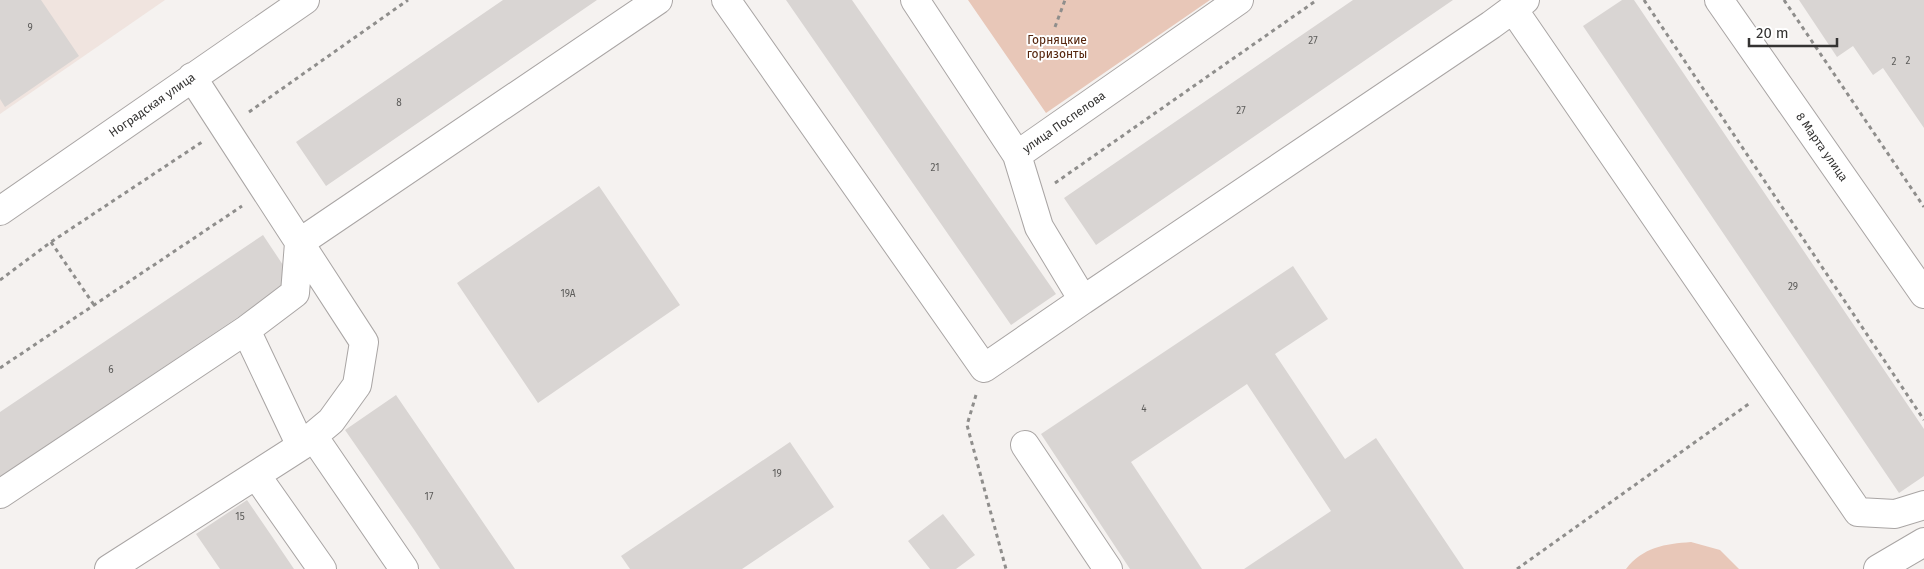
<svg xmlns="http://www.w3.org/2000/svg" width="1924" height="569" viewBox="0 0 1924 569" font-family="'Fira Sans',sans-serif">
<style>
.built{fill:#f0e4df}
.green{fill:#e8c7b8}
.building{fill:#d9d5d3}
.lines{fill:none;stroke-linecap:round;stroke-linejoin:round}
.minor-casing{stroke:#a9a5a4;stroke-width:30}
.path{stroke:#8f8e8c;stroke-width:3;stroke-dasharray:4 4;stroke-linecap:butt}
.minor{stroke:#fff;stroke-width:28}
.labels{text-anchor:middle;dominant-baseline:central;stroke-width:4;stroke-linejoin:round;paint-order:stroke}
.number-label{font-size:10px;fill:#5d5c5a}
.park-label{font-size:12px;fill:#55250c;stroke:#fff}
.street-label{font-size:12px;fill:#343332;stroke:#fff}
</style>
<rect width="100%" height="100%" fill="#f5f2f0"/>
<!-- built -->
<path class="built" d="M0,0H165L0,114Z"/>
<!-- green -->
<path class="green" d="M968,0H1210L1046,113Z
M1691,542L1720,550L1739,569H1626C1643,547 1665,544 1691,542Z"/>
<!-- building -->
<path class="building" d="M0,0H41L79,56L5,107L0,99Z
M503,0H597L326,186L296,142Z
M786,0H852L1056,294L1011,325Z
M1353,0H1453L1096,245L1064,198Z
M1622,0H1634L1924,429V476L1899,493L1583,26Z
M1799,0H1924V128L1883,68L1873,75L1853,46L1837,57Z
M599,186L680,305L538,403L457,283Z
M263,235L293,280L0,477V412Z
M1293,266L1328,319L1275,354L1345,459L1376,438L1464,569H1244L1331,511L1247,384L1131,462L1202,569H1130L1041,434Z
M396,395L515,569H440L415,531L345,430Z
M790,442L834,507L742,569H630L621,556Z
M247,500L271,535L294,569H220L196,534Z
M943,514L975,555L956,569H930L908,541Z"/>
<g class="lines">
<defs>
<path id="minor" d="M726,0L984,368L1083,300L1039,227L1017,155
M915,0L1017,155L1239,0
M1719,0L1924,294
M1513,9L1858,512L1895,514L1924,505
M0,211L305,0
M299,243L658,0
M299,243L295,293L246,330L301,446
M1083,300L1491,25L1525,0
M313,436L404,569
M1025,445L1108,569
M256,475L322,569
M0,494L246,330
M109,569L301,446L331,421L357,385L364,342L192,77
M1878,569L1924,542"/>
</defs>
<!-- minor casing -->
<use href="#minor" class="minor-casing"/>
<!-- path -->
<path class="path" d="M1644,0L1924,420
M1784,0L1924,207
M1055,27L1065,0
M249,112L408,0
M1055,183L1317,0
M51,242L94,305
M0,280L51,242L202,142
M0,368L242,206
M976,395L967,425L1006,569
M1517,569L1750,403"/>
<!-- minor -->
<use href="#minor" class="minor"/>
</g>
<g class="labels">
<!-- number labels -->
<g class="number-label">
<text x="30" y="28">9</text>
<text x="1313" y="41">27</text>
<text x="1908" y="61">2</text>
<text x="1894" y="62">2</text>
<text x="399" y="103">8</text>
<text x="1241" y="111">27</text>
<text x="935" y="168">21</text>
<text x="1793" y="287">29</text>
<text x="568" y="294">19А</text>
<text x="111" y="370">6</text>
<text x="1144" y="409">4</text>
<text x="777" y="474">19</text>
<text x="429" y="497">17</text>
<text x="240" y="517">15</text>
</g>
<!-- park labels -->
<g class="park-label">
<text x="1057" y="40">Горняцкие<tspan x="1057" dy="14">горизонты</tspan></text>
</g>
<!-- street labels -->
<g class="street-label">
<text transform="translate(152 105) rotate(-35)">Ноградская улица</text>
<text transform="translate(1064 122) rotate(-35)">улица Поспелова</text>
<text transform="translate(1822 147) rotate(55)">8 Марта улица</text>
</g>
</g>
<!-- scale -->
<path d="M1749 38v8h88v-8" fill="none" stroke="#343332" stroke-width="2.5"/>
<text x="1756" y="38" font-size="15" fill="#343332" stroke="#ffffff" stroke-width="4" paint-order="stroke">20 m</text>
</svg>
